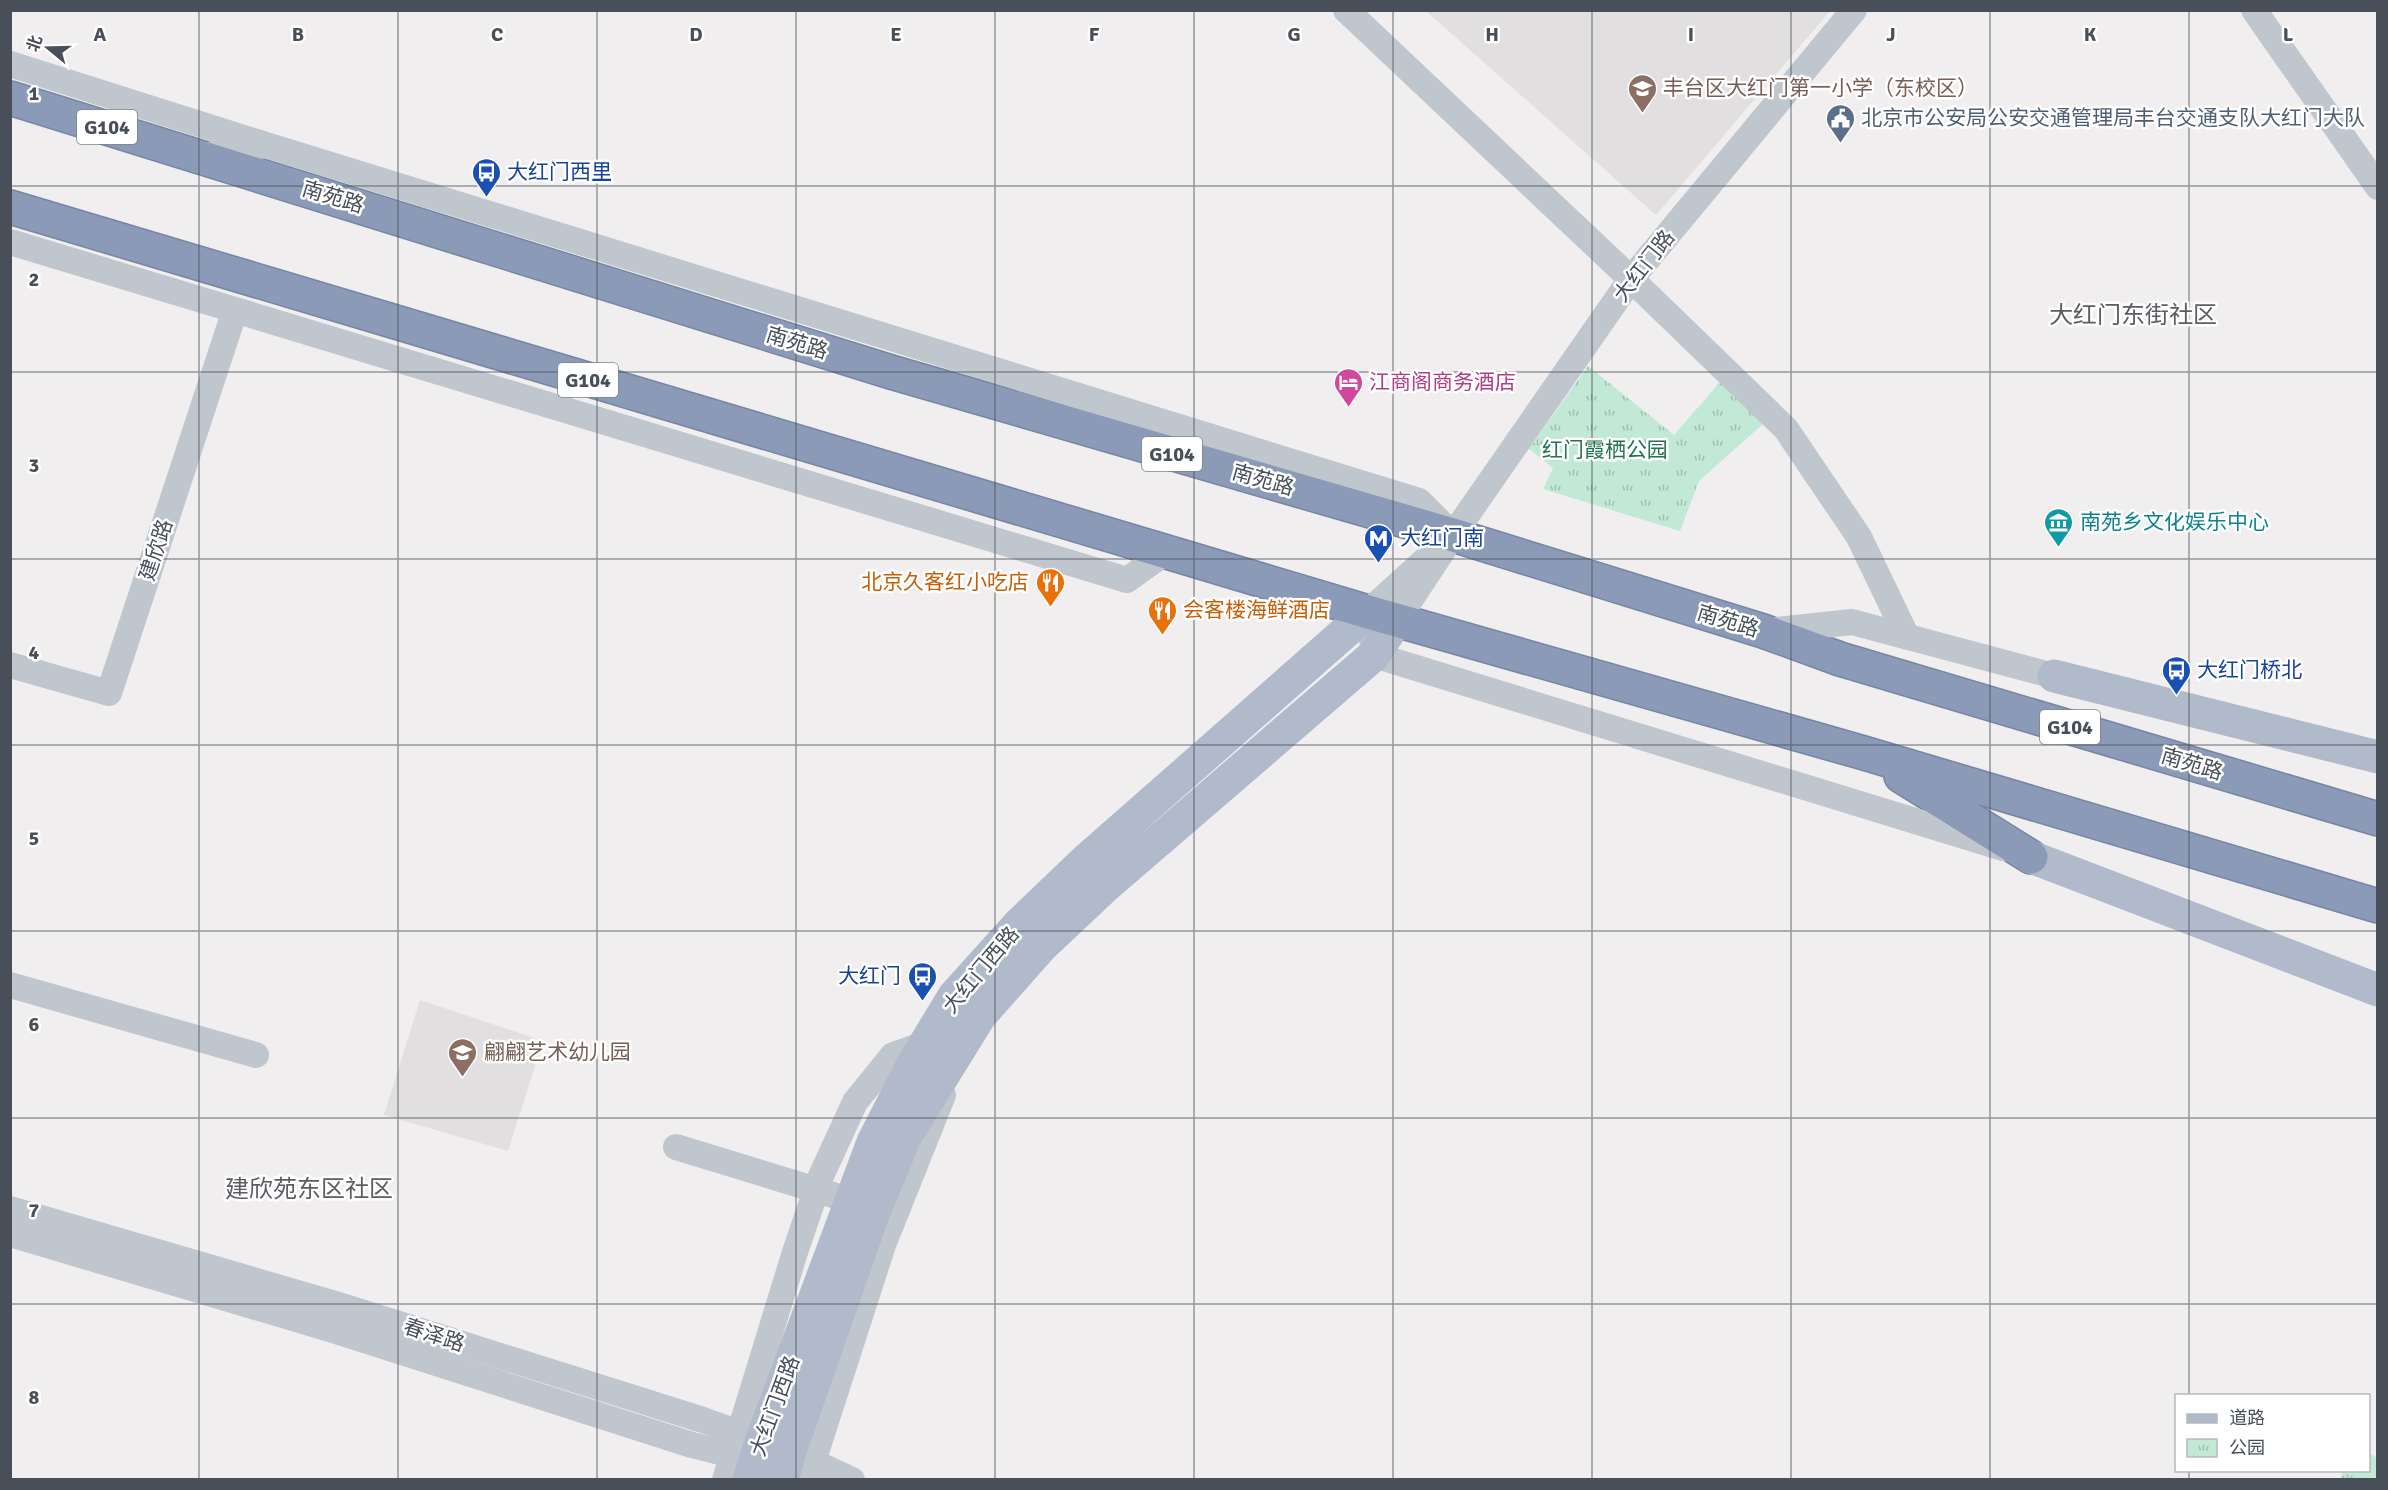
<svg xmlns="http://www.w3.org/2000/svg" width="2388" height="1490" viewBox="0 0 2388 1490" font-family="Signika,'Noto Sans SC',sans-serif">
<style>
.education{fill:#e1dfdf}
.park{fill:url(#park-tufts)}
.lines{fill:none;stroke-linecap:round;stroke-linejoin:round}
.highway-casing{stroke:#7686a3;stroke-width:36}
.minor{stroke:#c0c6ce;stroke-width:26}
.major{stroke:#b0baca;stroke-width:33}
.highway{stroke:#8b9bb7;stroke-width:33}
.grid{fill:none;stroke:#484f59;stroke-width:1.5;stroke-opacity:0.55}
.labels{text-anchor:middle;dominant-baseline:central;stroke-width:5;stroke-linejoin:round;paint-order:stroke}
.shield{fill:#fff;stroke:#7f848b;stroke-width:1.5}
.shield-label{font-size:20px;font-weight:bold;fill:#484f59}
.education-label{font-size:21px;fill:#785e54;stroke:#fff;text-anchor:start}
.service-label{font-size:21px;fill:#4e5e75;stroke:#fff;text-anchor:start}
.transit-label{font-size:21px;fill:#164399;stroke:#fff;text-anchor:start}
.street-label{font-size:21px;fill:#484f59;stroke:#fff}
.hotel-label{font-size:21px;fill:#b23c85;stroke:#fff;text-anchor:start}
.park-label{font-size:21px;fill:#217253;stroke:#fff}
.culture-label{font-size:21px;fill:#0d838f;stroke:#fff;text-anchor:start}
.food-label{font-size:21px;fill:#c56008;stroke:#fff;text-anchor:end}
.quarter-label{font-size:24px;fill:#5b5d62;stroke:#fff}
.grid-label{font-size:20px;text-anchor:middle;font-weight:bold;fill:#484f59;stroke:#fff;stroke-width:5;stroke-linejoin:round;paint-order:stroke}
</style>
<defs>
<pattern id="park-tufts" width="24" height="20" patternUnits="userSpaceOnUse" patternTransform="scale(1.5)"><rect width="24" height="20" fill="#c1e9d5"/><path d="M3 7l-1-3M5 7V3M7 7l1-3M15 17l-1-3M17 17v-4M19 17l1-3" fill="none" stroke="#9fbfb0"/></pattern>
</defs>
<rect width="100%" height="100%" fill="#f0eeee"/>
<!-- education -->
<path class="education" d="M1426,11H1830L1656,215Z
M420,1000L543,1041L508,1151L384,1115Z"/>
<!-- park -->
<path class="park" d="M1588,366L1674,435L1721,381L1764,423L1699,481L1680,531L1543,489L1553,468L1529,449Z
M2369,1453L2377,1458V1479H2340L2343,1471L2368,1470Z"/>
<g class="lines">
<defs>
<path id="highway" d="M10,98L891,372L1453,535L1763,631L1840,659L2378,819
M10,207L1368,612L1864,753L2378,906
M1901,776L2031,857"/>
</defs>
<!-- highway casing -->
<use href="#highway" class="highway-casing"/>
<!-- minor -->
<path class="minor" d="M1346,10L1631,279L1786,429L1859,537L1907,637
M2254,10L2378,187
M10,64L263,144
M203,156L266,145L1419,501L1453,535
M10,242L1127,580L1166,552
M1453,535L1368,612L1374,655L2003,848
M1397,620L1453,535L1631,279L1854,10
M1768,631L1852,622L2054,676
M10,665L109,693L235,310
M10,985L256,1055
M676,1147L833,1195
M10,1209L342,1306L703,1420L790,1451L852,1480
M10,1234L333,1330L692,1445L771,1465
M725,1480L795,1252L821,1176L855,1102L893,1055L925,1044
M807,1480L883,1245L943,1095"/>
<!-- major -->
<path class="major" d="M2054,676L2378,757
M2031,857L2378,990
M749,1480L761,1442L873,1142L914,1062L954,996L1018,925L1085,861L1368,612
M782,1480L790,1451L872,1217L905,1137L980,1016L1041,947L1107,885L1374,655L1397,620"/>
<!-- highway -->
<use href="#highway" class="highway"/>
</g>
<!-- grid -->
<path class="grid" d="M199,10V1480M398,10V1480M597,10V1480M796,10V1480M995,10V1480M1194,10V1480M1393,10V1480M1592,10V1480M1791,10V1480M1990,10V1480M2189,10V1396M10,186H2378M10,372H2378M10,559H2378M10,745H2378M10,931H2378M10,1118H2378M10,1304H2378M2189,1470V1480"/>
<!-- icons -->
<defs>
<symbol id="school-pin" viewBox="-11 -11 22 30"><path d="M0 17L-7.5 6A9.5 9.5 0 1 1 7.5 6Z" fill="#8d6e63" stroke="#fff"/><path d="M0-5L7-2L0 1L-7-2ZM-4 1L0 2.5L4 1V4Q0 6-4 4Z" fill="#fff"/></symbol>
<symbol id="civic-pin" viewBox="-11 -11 22 30"><path d="M0 17L-7.5 6A9.5 9.5 0 1 1 7.5 6Z" fill="#5c6f8a" stroke="#fff"/><path d="M-.6-6.5H3V-4.5H.6V-3L4-1V1h2V6H-6V1h2V-1L-.6-3ZM-1.2 2.5V6h2.4V2.5Z" fill="#fff"/></symbol>
<symbol id="bus-pin" viewBox="-11 -11 22 30"><path d="M0 17L-7.5 6A9.5 9.5 0 1 1 7.5 6Z" fill="#1a4fb4" stroke="#fff"/><path d="M-5-6H5V4H4V6H2V4H-2V6H-4V4H-5ZM-3.5-4V0h7V-4ZM-3.5 1.2v1.5H-2V1.2ZM2 1.2v1.5H3.5V1.2Z" fill="#fff"/></symbol>
<symbol id="hotel-pin" viewBox="-11 -11 22 30"><path d="M0 17L-7.5 6A9.5 9.5 0 1 1 7.5 6Z" fill="#d1479c" stroke="#fff"/><path d="M-6-4.5h1.5V1H6V5H4.5V3h-9V5H-6ZM-4 0a1.8 1.8 0 1 1 3.6 0ZM.5 0V-2.5h3Q6-2.5 6 0Z" fill="#fff"/></symbol>
<symbol id="museum-pin" viewBox="-11 -11 22 30"><path d="M0 17L-7.5 6A9.5 9.5 0 1 1 7.5 6Z" fill="#0f9aa8" stroke="#fff"/><path d="M0-6L6-3V-2H-6V-3ZM-5-1h2V3h-2ZM-1-1h2V3h-2ZM3-1h2V3H3ZM-6 4H6V6H-6Z" fill="#fff"/></symbol>
<symbol id="metro-pin" viewBox="-11 -11 22 30"><path d="M0 17L-7.5 6A9.5 9.5 0 1 1 7.5 6Z" fill="#1a4fb4" stroke="#fff"/><path d="M-5.5 5V-5H-3L0 0L3-5H5.5V5H3V-.5L0 4L-3-.5V5Z" fill="#fff"/></symbol>
<symbol id="restaurant-pin" viewBox="-11 -11 22 30"><path d="M0 17L-7.5 6A9.5 9.5 0 1 1 7.5 6Z" fill="#e8710a" stroke="#fff"/><path d="M-5-6h1v4h1v-4h1v4h1v-4h1v5L-1.5 .5V6h-2V.5L-5-1ZM5-6V6H3V1.5H1.5Q1.5-4 5-6Z" fill="#fff"/></symbol>
</defs>
<g fill-rule="evenodd">
<use href="#school-pin" x="1626" y="72" width="33" height="45"/>
<use href="#civic-pin" x="1824" y="102" width="33" height="45"/>
<use href="#bus-pin" x="470" y="156" width="33" height="45"/>
<use href="#hotel-pin" x="1332" y="366" width="33" height="45"/>
<use href="#museum-pin" x="2042" y="506" width="33" height="45"/>
<use href="#metro-pin" x="1362" y="522" width="33" height="45"/>
<use href="#restaurant-pin" x="1034" y="566" width="33" height="45"/>
<use href="#restaurant-pin" x="1146" y="594" width="33" height="45"/>
<use href="#bus-pin" x="2160" y="654" width="33" height="45"/>
<use href="#bus-pin" x="906" y="960" width="33" height="45"/>
<use href="#school-pin" x="446" y="1036" width="33" height="45"/>
</g>
<g class="labels">
<!-- shield labels -->
<g class="shield">
<rect x="77" y="110" width="60" height="34" rx="4.5"/>
<rect x="558" y="363" width="60" height="34" rx="4.5"/>
<rect x="1142" y="437" width="60" height="34" rx="4.5"/>
<rect x="2040" y="710" width="60" height="34" rx="4.5"/>
</g>
<g class="shield-label">
<text x="107" y="127">G104</text>
<text x="588" y="380">G104</text>
<text x="1172" y="454">G104</text>
<text x="2070" y="727">G104</text>
</g>
<!-- education labels -->
<g class="education-label">
<text x="1663" y="88">丰台区大红门第一小学（东校区）</text>
<text x="484" y="1052">翩翩艺术幼儿园</text>
</g>
<!-- service labels -->
<g class="service-label">
<text x="1861" y="118">北京市公安局公安交通管理局丰台交通支队大红门大队</text>
</g>
<!-- transit labels -->
<g class="transit-label">
<text x="507" y="172">大红门西里</text>
<text x="1400" y="538">大红门南</text>
<text x="2197" y="670">大红门桥北</text>
<text x="901" y="976" text-anchor="end">大红门</text>
</g>
<!-- street labels -->
<g class="street-label">
<text transform="translate(333 197) rotate(17)">南苑路</text>
<text transform="translate(1644 266) rotate(-52)">大红门路</text>
<text transform="translate(797 343) rotate(17)">南苑路</text>
<text transform="translate(1263 480) rotate(16)">南苑路</text>
<text transform="translate(156 550) rotate(-72)">建欣路</text>
<text transform="translate(1728 621) rotate(17)">南苑路</text>
<text transform="translate(2192 764) rotate(17)">南苑路</text>
<text transform="translate(981 970) rotate(-50)">大红门西路</text>
<text transform="translate(434 1335) rotate(18)">春泽路</text>
<text transform="translate(775 1406) rotate(-70)">大红门西路</text>
</g>
<!-- hotel labels -->
<g class="hotel-label">
<text x="1369" y="382">江商阁商务酒店</text>
</g>
<!-- park labels -->
<g class="park-label">
<text x="1605" y="450">红门霞栖公园</text>
</g>
<!-- culture labels -->
<g class="culture-label">
<text x="2080" y="522">南苑乡文化娱乐中心</text>
</g>
<!-- food labels -->
<g class="food-label">
<text x="1029" y="582">北京久客红小吃店</text>
<text x="1183" y="610" text-anchor="start">会客楼海鲜酒店</text>
</g>
<!-- quarter labels -->
<g class="quarter-label">
<text x="2133" y="315">大红门东街社区</text>
<text x="309" y="1189">建欣苑东区社区</text>
</g>
</g>
<g class="grid-label">
<text x="100" y="41">A</text>
<text x="298" y="41">B</text>
<text x="497" y="41">C</text>
<text x="696" y="41">D</text>
<text x="896" y="41">E</text>
<text x="1094" y="41">F</text>
<text x="1294" y="41">G</text>
<text x="1492" y="41">H</text>
<text x="1691" y="41">I</text>
<text x="1891" y="41">J</text>
<text x="2090" y="41">K</text>
<text x="2288" y="41">L</text>
<text x="34" y="100">1</text>
<text x="34" y="286">2</text>
<text x="34" y="472">3</text>
<text x="34" y="659">4</text>
<text x="34" y="845">5</text>
<text x="34" y="1031">6</text>
<text x="34" y="1217">7</text>
<text x="34" y="1404">8</text>
</g>
<!-- border -->
<rect width="2388" height="1490" fill="none" stroke="#484f59" stroke-width="24"/>
<!-- legend -->
<rect x="2175" y="1394" width="195" height="78" fill="#ffffff" stroke="#b6b9bd" stroke-width="1.5"/>
<rect x="2187" y="1414" width="30" height="9" fill="#b0baca" stroke="#b6b9bd" stroke-width="1.5"/>
<text x="2229" y="1424" font-size="18" fill="#484f59">道路</text>
<rect x="2187" y="1439" width="30" height="18" fill="url(#park-tufts)" stroke="#b6b9bd" stroke-width="1.5"/>
<text x="2229" y="1454" font-size="18" fill="#484f59">公园</text>
<!-- north arrow -->
<g transform="translate(48 48) rotate(289)" stroke="#ffffff" stroke-width="4.5" paint-order="stroke">
<path d="M0-4.5L10 22L0 15L-10 22Z" fill="#484f59"/>
<text y="-9" font-size="16" font-weight="bold" text-anchor="middle" fill="#484f59">北</text>
</g>
</svg>
